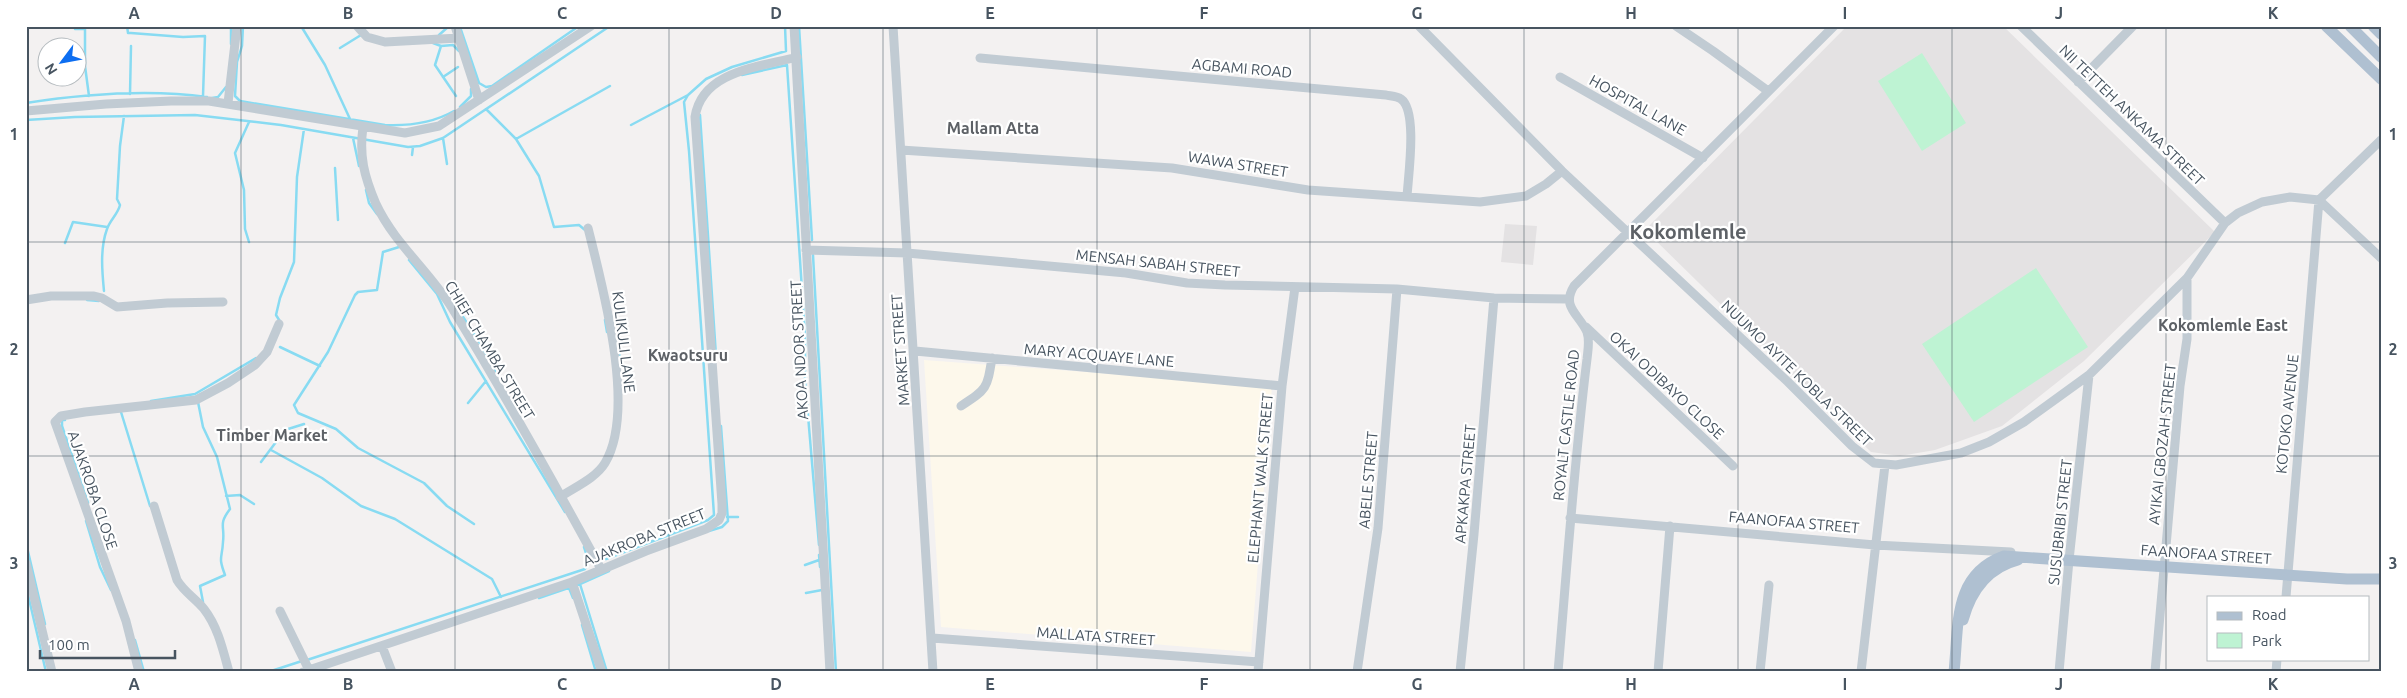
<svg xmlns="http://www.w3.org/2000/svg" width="2407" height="698" viewBox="0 0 2407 698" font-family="Ubuntu,sans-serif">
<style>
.commercial{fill:#fdf8eb}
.education{fill:#e4e2e3}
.green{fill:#bef3d3}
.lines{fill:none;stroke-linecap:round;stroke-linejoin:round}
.stream{stroke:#88dbf2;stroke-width:2.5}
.minor{stroke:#c1cbd3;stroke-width:9}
.major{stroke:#afc0d1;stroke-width:11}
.grid{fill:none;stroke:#475460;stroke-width:1;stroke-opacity:0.55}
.labels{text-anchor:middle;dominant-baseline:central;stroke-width:4.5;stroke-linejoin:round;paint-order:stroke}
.street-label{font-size:15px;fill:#475460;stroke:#fff}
.neighbourhood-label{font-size:16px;font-weight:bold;fill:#5d6166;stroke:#fff}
.district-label{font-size:20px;font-weight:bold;fill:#5d6166;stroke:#fff}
.neatline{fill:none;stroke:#475460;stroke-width:2}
.grid-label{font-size:16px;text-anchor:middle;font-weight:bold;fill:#475460}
</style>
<rect width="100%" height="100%" fill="#f3f1f1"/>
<!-- commercial -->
<path class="commercial" d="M924,360L1272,386L1251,652L941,627Z"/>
<!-- education -->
<path class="education" d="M1847,26H2003L2215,232L2084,361L2002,426L1935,450L1900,456L1871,452L1645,230Z
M1505,224L1537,226L1533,265L1501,262Z"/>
<!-- green -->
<path class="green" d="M1922,53L1966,123L1922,151L1878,81Z
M2036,268L2088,347L1974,422L1922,344Z"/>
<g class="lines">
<!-- stream -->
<path class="stream" d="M75,26V29H85V66L89,96
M127,26L128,33H131L183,37L205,36L203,96
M243,26L242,46L237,62L235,96L240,101L385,125C409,126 433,123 454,111
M301,26L325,65L350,119
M799,26L812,240
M461,30L479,83L486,87L492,86L579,26
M439,35L449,26
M433,43L441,46L453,45L459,51
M231,44V26
M441,46L435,65L456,96
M340,48L361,35
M742,75L787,65L805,335V380L819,545
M443,77L458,67
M130,94L131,46
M212,98L218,97L226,87
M26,103C85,94 148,89 207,97
M460,107L471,96V89
M486,109L516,139L539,176L554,227L579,225L585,230
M700,115L716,356
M26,120L75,117L195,115L281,125L408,147L420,146L443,138L610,26
M631,125L688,95L706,79L732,67L786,51L785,26
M353,138L359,166
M443,138L447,164
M516,139L610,86
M412,155L413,147
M335,168L338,220
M366,190L369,203L377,214
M249,242L245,229L244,190L235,153L249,122
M65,243L73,222L107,227
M399,247L383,252L377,290L358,292L355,295L328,352L294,405L298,413L336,429L358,448L424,483L447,506L474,524
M813,255L836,672
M409,260L437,294L450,322L565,512
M104,291C102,271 100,248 107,229C110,220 118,214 120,205L117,199L120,146L124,116
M87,300L99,301
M454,303L478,340L497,375
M605,320L607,332
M281,323L276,315L280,298L294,262L297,177L304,129
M616,344L619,348L620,365
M280,347L320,366
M151,401L195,394L256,358
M198,402L203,427L217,457L230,509C218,525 225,525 223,542C222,560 218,556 225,575L200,586L203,602
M468,403L486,381
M121,412L150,506
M65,420H62V426L88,503
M271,450L322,478L361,506L395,519L492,579L501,597
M261,462L285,430L304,424
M226,496L240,495L254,504
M727,517H738
M86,521L100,567L111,590
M709,531L722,527L728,521L721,426
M26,543L45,624
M819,555L820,567
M606,559L708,520L714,515L689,151L684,102L688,95
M805,565L819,560
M580,584L607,672
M26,586L46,672
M569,588L573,598
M806,593L822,590
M539,598L580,584L609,571
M582,625L596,672
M135,640L144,672
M307,660L585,569L589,562L584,547
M268,672L302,661"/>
<!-- minor -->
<path class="minor" d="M357,26L367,37L385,42L459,38
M455,26L479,100
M794,26L830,672
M893,26L933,672
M1419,26L1562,171L1788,382L1852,446L1874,463L1896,465L1961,453L1989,442L2024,422L2089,375L2187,278L2225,223L2238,213L2262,202L2290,197L2319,200L2381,258
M1676,26L1713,51L1768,91
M2021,26L2225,223
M980,58L1386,95C1390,96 1397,96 1401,99C1418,111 1408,177 1407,197
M1560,77L1703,158
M2078,82L2133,26
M228,103L237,26
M26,111L106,104L171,101H209L405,133L439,126L591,26
M363,127C359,156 364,176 376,204C394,243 430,272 452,308C504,393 553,481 601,569
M901,150L1172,168L1308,190L1480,202L1526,196L1546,184L1562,171
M806,250L907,253L1126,273L1187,283L1225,285L1397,289L1494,298L1568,299
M26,300L51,296H94L102,298L117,307L167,303L223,302
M1586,327L1733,466
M915,351L1282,386
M961,406C987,389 987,389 992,358
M560,497C575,487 596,478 605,463C637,410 602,285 588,228
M154,506L177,580C184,592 195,598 204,609C218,627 223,650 229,672
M1570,518L1875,545L2011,552
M26,563L52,672
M572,582L602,672
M2286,597L2319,200L2381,140
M280,611L309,670
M932,638L1259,662
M382,646L392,672
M139,672L126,621L55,422L61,416L85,412L196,400L228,383L255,365L267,352L279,324
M303,672L572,582L646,551L706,529L719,520L722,513V504L695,117C702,71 759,67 797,57
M1258,672L1282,386L1295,287
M1357,672L1378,528L1397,289
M1460,672L1474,534L1494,298
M1558,672C1567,567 1574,463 1587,359C1588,349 1590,341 1587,332C1579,314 1561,307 1574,286L1834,26
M1658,672L1670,526
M1760,672L1769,585
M1861,672L1885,465
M2059,672L2069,560L2089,375
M2155,672L2180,386L2187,339V278
M2276,672L2277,659"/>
<!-- major -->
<path class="major" d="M2326,26L2381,79
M2350,26L2381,57
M2373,26L2381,34
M1963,620C1971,591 1987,568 2018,560
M1954,672C1959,626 1952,575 2004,556L2347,579H2381"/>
</g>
<!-- grid -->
<path class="grid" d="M241,26V672M455,26V672M669,26V672M883,26V672M1097,26V672M1310,26V672M1524,26V672M1738,26V672M1952,26V672M2166,26V672M26,242H2381M26,456H2381"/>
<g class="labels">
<!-- street labels -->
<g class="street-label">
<text transform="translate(1242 68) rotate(5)">AGBAMI ROAD</text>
<text transform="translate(1638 105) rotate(29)">HOSPITAL LANE</text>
<text transform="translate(2132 115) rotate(44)">NII TETTEH ANKAMA STREET</text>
<text transform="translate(1238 164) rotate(9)">WAWA STREET</text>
<text transform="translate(1158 263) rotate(6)">MENSAH SABAH STREET</text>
<text transform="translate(624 342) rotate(83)">KULIKULI LANE</text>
<text transform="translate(490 350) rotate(59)">CHIEF CHAMBA STREET</text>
<text transform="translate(799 350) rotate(-93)">AKOA NDOR STREET</text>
<text transform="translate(900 350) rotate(-94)">MARKET STREET</text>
<text transform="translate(1099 355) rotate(5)">MARY ACQUAYE LANE</text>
<text transform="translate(1797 373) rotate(44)">NUUMO AYITE KOBLA STREET</text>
<text transform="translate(1667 385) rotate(43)">OKAI ODIBAYO CLOSE</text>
<text transform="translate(2287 414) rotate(-84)">KOTOKO AVENUE</text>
<text transform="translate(1566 425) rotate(-84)">ROYALT CASTLE ROAD</text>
<text transform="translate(2162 444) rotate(-84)">AYIKAI GBOZAH STREET</text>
<text transform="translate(1260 478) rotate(-85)">ELEPHANT WALK STREET</text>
<text transform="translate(1368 480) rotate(-85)">ABELE STREET</text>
<text transform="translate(1465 484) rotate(-85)">APKAKPA STREET</text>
<text transform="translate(93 490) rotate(71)">AJAKROBA CLOSE</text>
<text transform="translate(1794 522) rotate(5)">FAANOFAA STREET</text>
<text transform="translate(2060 522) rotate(-84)">SUSUBRIBI STREET</text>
<text transform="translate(644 537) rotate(-22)">AJAKROBA STREET</text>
<text transform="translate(2206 554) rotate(4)">FAANOFAA STREET</text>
<text transform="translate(1096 636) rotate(4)">MALLATA STREET</text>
</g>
<!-- neighbourhood labels -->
<g class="neighbourhood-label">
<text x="993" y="128">Mallam Atta</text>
<text x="2223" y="325">Kokomlemle East</text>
<text x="688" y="355">Kwaotsuru</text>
<text x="272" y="435">Timber Market</text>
</g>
<!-- district labels -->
<g class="district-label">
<text x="1688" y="231">Kokomlemle</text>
</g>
</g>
<!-- border -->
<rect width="2407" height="698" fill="none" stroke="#ffffff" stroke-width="55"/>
<!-- legend -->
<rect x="2207" y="596" width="162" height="65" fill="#ffffff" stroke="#b5bbbf"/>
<rect x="2217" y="612" width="25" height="8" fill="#afc0d1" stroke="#b5bbbf"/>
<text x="2252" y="620" font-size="15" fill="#475460">Road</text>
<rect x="2217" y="633" width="25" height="15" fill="#bef3d3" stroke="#b5bbbf"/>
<text x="2252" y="646" font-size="15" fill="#475460">Park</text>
<!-- north arrow -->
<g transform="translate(62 62) rotate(238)"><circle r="24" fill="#ffffff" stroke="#b5bbbf"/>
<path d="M0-4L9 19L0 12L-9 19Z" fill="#0d6ef1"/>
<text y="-8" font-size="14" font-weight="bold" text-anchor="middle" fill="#475460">N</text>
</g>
<!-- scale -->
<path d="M40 650v8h135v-8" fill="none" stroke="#475460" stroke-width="2.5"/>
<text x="48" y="650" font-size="15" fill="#475460" stroke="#ffffff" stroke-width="4" paint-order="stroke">100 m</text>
<rect x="28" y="28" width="2352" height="642" class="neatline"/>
<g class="grid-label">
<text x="134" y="19">A</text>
<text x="348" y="19">B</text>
<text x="562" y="19">C</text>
<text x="776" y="19">D</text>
<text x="990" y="19">E</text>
<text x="1204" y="19">F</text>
<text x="1417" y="19">G</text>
<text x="1631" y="19">H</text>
<text x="1845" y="19">I</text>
<text x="2059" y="19">J</text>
<text x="2273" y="19">K</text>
<text x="14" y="140">1</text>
<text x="2393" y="140">1</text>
<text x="14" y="355">2</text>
<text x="2393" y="355">2</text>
<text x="14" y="569">3</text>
<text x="2393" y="569">3</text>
<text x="134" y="690">A</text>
<text x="348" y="690">B</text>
<text x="562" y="690">C</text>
<text x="776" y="690">D</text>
<text x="990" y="690">E</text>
<text x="1204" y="690">F</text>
<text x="1417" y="690">G</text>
<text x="1631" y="690">H</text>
<text x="1845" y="690">I</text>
<text x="2059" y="690">J</text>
<text x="2273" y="690">K</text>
</g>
</svg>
